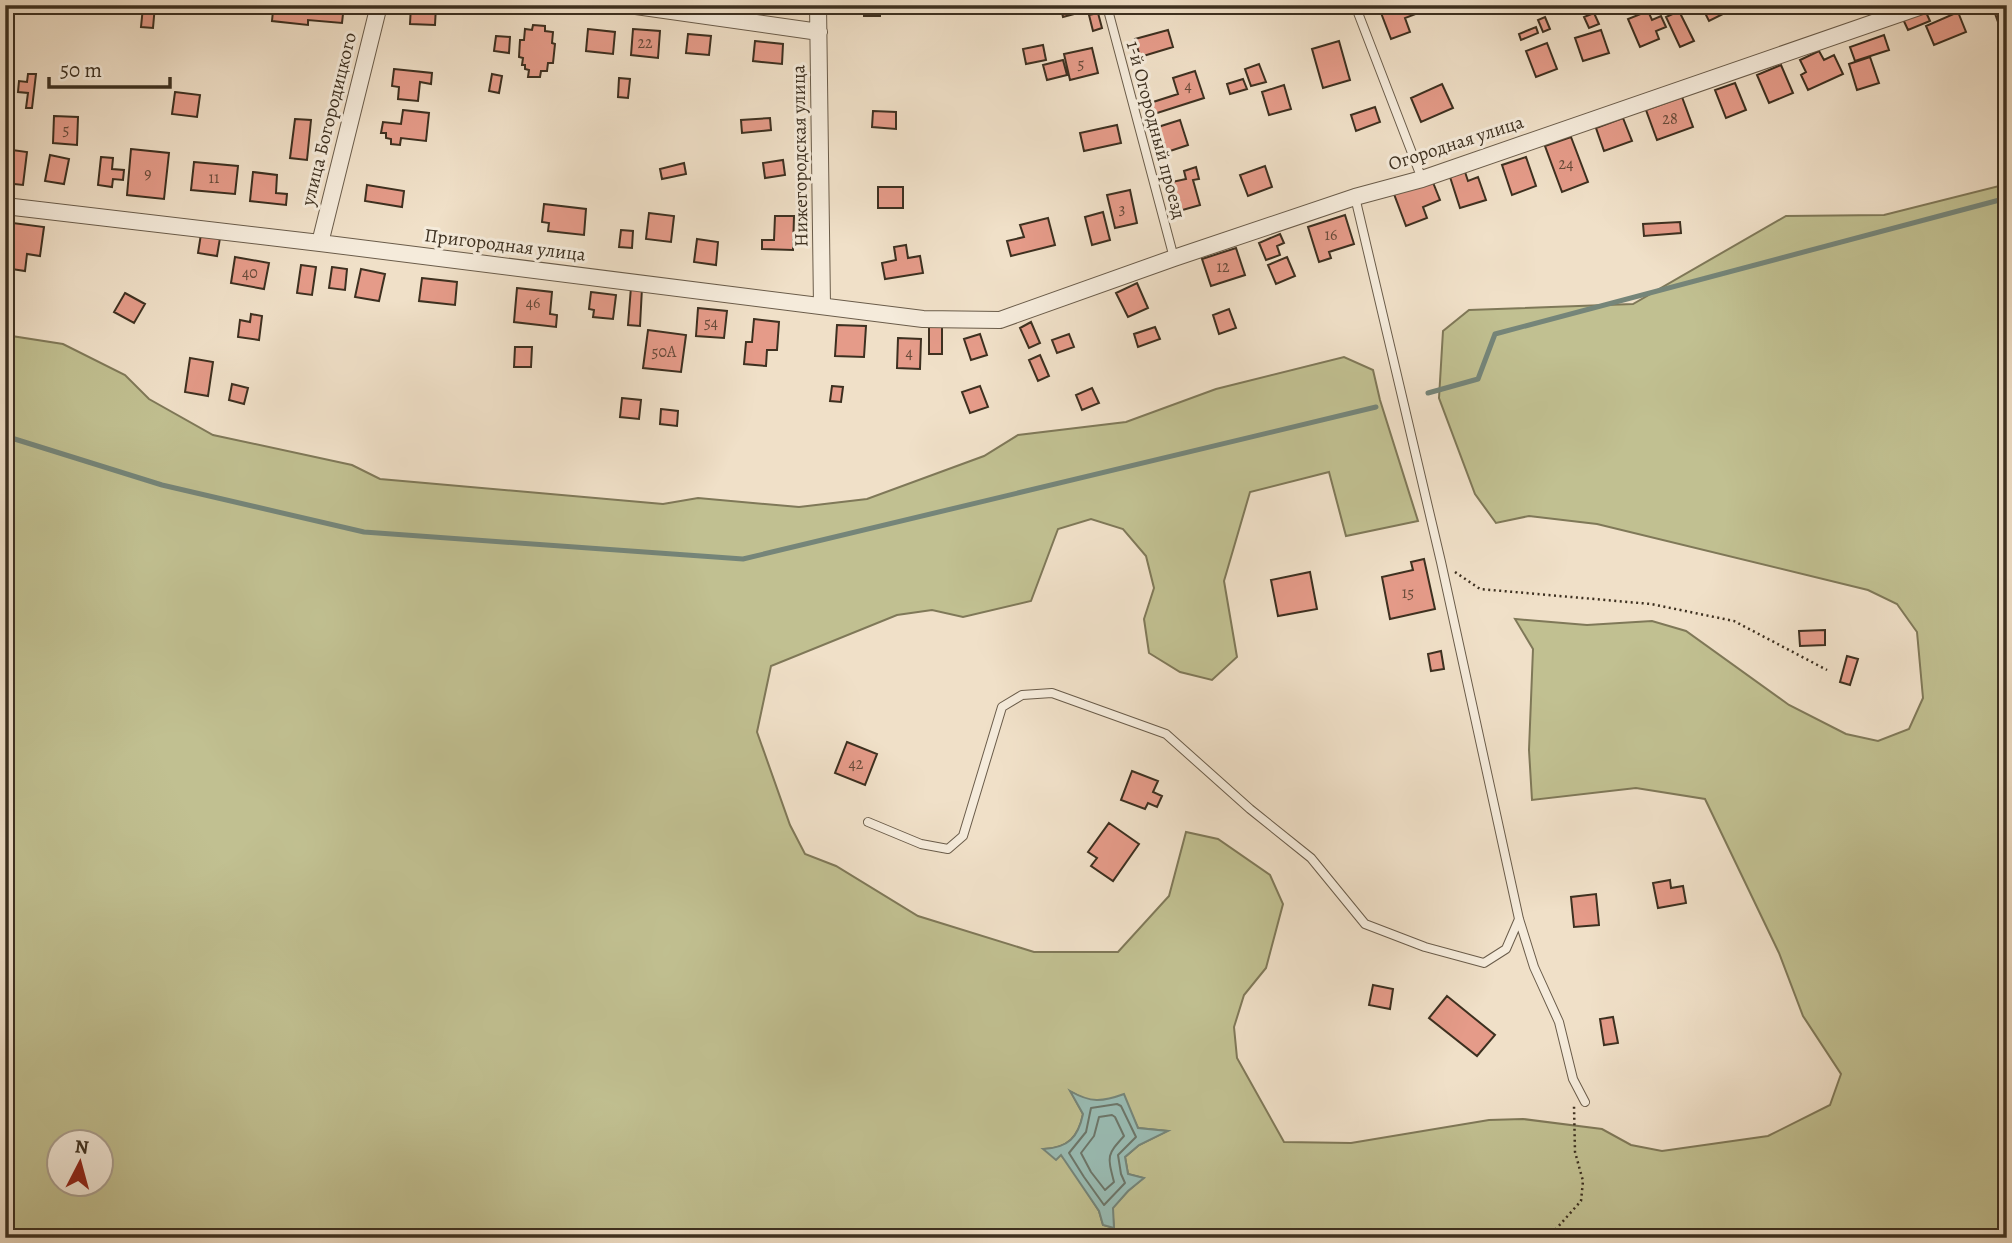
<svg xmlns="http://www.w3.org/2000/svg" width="2012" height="1243" viewBox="0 0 2012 1243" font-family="Alegreya,serif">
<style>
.green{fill:#c1c091;stroke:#7f7858;stroke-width:2;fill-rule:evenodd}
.water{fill:#9abdb5;stroke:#758579;stroke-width:2}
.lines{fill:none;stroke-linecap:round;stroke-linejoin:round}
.shore{stroke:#6c766a;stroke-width:2}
.stream{stroke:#758579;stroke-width:5}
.building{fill:#e59b89;stroke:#3d3020;stroke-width:2}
.lane-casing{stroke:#6a5c4a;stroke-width:10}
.street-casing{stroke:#6a5c4a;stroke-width:18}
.path{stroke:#3d3020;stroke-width:2.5;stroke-dasharray:2 3.5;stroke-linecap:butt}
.lane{stroke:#f5ebdb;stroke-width:8}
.street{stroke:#f5ebdb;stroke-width:16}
.labels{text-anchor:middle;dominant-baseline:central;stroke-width:6;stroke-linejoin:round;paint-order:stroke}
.number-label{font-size:16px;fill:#674b3a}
.street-label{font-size:19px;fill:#3d3020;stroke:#f5ebdb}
</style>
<rect width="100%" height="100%" fill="#f0e0c8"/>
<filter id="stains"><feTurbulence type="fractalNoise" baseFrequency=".00286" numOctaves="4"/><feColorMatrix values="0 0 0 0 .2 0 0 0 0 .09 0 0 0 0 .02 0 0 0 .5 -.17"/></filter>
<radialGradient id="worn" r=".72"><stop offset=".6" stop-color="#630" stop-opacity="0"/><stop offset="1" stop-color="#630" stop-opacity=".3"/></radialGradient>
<!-- green -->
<path class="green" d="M2007,184V1238H5V335L63,344L125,375L149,399L213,435L352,465L380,479L663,504L698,498L799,507L867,499L984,456L1018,435L1126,422L1216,389L1344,357L1373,370L1380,400L1418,521L1346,536L1329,472L1250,492L1224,581L1237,657L1212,680L1180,672L1149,653L1144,619L1154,588L1146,556L1123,529L1091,519L1058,529L1031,601L963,617L932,610L897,615L771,666L757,732L790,825L805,854L836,866L918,916L1034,952H1118L1169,896L1186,832L1218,839L1270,875L1283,904L1266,968L1244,995L1234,1027L1237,1058L1284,1142L1351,1143L1489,1120L1523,1119L1602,1129L1631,1145L1662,1151L1768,1136L1830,1105L1841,1074L1803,1016L1779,953L1705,799L1636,788L1532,800L1529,750L1533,649L1515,619L1587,625L1652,621L1686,631L1789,705L1846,734L1878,741L1909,729L1923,698L1917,632L1897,604L1868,590L1597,524L1529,516L1496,523L1475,494L1439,398L1443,331L1469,310L1633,304L1786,216L1884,215ZM1071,1092L1086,1100H1108L1129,1109L1138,1128L1167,1131L1139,1145L1125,1157L1128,1174L1143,1178L1128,1191L1112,1208L1114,1228L1103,1225L1099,1211L1069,1164L1061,1155L1044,1149C1068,1148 1079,1136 1083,1114ZM60,1142H102V1184H60Z"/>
<!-- water -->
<path class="water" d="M1070,1091C1091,1103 1102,1102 1124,1094L1138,1128L1168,1131L1139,1145L1125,1157L1128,1174L1144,1178L1128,1191L1113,1208L1114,1228L1103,1225L1099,1211L1061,1155L1056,1160L1043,1149C1068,1148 1078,1138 1083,1114Z"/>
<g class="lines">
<!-- shore -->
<path class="shore" d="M1117,1104L1121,1106L1136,1137L1118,1155L1121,1174L1125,1183L1104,1205L1084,1177L1069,1153L1086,1132L1091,1108Z
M1112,1115L1115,1117L1124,1136C1107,1155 1107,1155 1114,1182L1105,1190L1091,1172L1081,1153L1094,1136L1099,1117Z"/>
<!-- stream -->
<path class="stream" d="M1428,393L1478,379L1495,334L2007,198
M5,436L162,485L364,532L743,559L1376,407"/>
</g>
<!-- building -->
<path class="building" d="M127,5H155L153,28L141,27L143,7Z
M166,5H199L198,12L166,8Z
M256,5H344L342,23L308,20V25L272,21L273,11L256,9Z
M411,5L436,6L435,25L410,24Z
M1060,5H1087L1089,10L1063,17Z
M1378,5H1419L1421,12L1405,18L1410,32L1391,39Z
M1701,5H1731L1733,9L1709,21Z
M1992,5H2007V19L1998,22Z
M864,6H880V16H864Z
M1924,8L1930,21L1908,30L1902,17Z
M1648,11L1652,20L1661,16L1666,27L1656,31L1659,39L1640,47L1628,19Z
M1679,11L1694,41L1680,47L1666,17Z
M1958,12L1966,32L1934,45L1926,26Z
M1098,13L1102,28L1093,31L1089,15Z
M1594,13L1599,24L1589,28L1584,17Z
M1545,17L1550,29L1543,32L1538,20Z
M533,25L545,26V31L553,32L552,43L555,44L553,63H548L547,71H541L540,77H528L529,70L525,69V65H522L523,58L519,57L520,40H524L525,29L532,30Z
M1536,27L1538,33L1521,40L1519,34Z
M588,29L615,32L613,54L586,51Z
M633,29L660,31L658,58L631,55Z
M1168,30L1173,47L1140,57L1135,39Z
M1601,30L1609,53L1583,61L1575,38Z
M688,34L711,36L709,55L686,53Z
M1884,35L1889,50L1855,61L1850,47Z
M496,36L510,37L509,53L494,51Z
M755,41L783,44L782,64L753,61Z
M1339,41L1350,80L1323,88L1312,49Z
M1547,43L1557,69L1536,77L1526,51Z
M1043,45L1046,60L1026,64L1023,49Z
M1092,48L1098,73L1070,80L1064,54Z
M1819,51L1824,60L1834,55L1843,74L1808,90L1801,75L1806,72L1800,60Z
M1870,57L1879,83L1857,90L1849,64Z
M1063,60L1067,75L1047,80L1043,65Z
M1259,64L1266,82L1251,86L1245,69Z
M1781,65L1793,93L1769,103L1757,75Z
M394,69L432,73L431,84L420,82L418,101L398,99L399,87L392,86Z
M1195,71L1204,98L1154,114L1150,103L1178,94L1173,78Z
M28,74H36L32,108H26L28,93L18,92L19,81L27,82Z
M492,74L502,76L499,93L489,91Z
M619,78L630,79L628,98L618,97Z
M1243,79L1247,89L1230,94L1227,84Z
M1735,83L1746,110L1726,118L1715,90Z
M1442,84L1453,108L1421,122L1411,98Z
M1284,85L1291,109L1269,115L1262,92Z
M175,92L200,95L197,117L172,114Z
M1682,97L1693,127L1657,140L1646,110Z
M1375,107L1380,122L1356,131L1351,115Z
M403,110L429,113L426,141L401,138L400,145L391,144V139L386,138V133H381L383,122L401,124Z
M873,111L896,112V129L872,127Z
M54,116L78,117L77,145L53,143Z
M770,118L771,130L742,133L741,120Z
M1623,118L1632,141L1604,151L1596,128Z
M295,119L311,120L307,160L290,158Z
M1180,120L1188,145L1167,152L1158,127Z
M1117,125L1121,143L1084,151L1080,133Z
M1571,137L1588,182L1562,192L1545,146Z
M5,149L27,152L23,185L5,183Z
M131,149L169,153L164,199L127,195Z
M50,155L69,159L64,184L45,181Z
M101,157L113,158L112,169L124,170L123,180L113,179L112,187L98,185Z
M1526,157L1536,186L1512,195L1502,165Z
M783,160L785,175L765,178L763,163Z
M194,162L238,166L235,194L191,190Z
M684,163L686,174L662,179L660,169Z
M1265,166L1272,187L1248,196L1240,175Z
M1196,167L1199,179L1193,180L1200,205L1179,211L1172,182L1186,179L1184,171Z
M253,172L277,175L276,193L287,194L286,205L250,201Z
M1465,172L1468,181L1478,177L1486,200L1460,208L1450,177Z
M1432,180L1440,200L1423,207L1427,218L1406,226L1394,194Z
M367,185L404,191L402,207L365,201Z
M878,187H903V208H878Z
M1130,190L1137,223L1115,228L1107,195Z
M544,204L586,209L584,235L548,231L549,223L542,222Z
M1103,212L1110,240L1092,245L1085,217Z
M649,213L674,216L671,242L646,239Z
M1345,215L1354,244L1329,252L1331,258L1319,262L1308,227Z
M775,216H794L793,250L762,249V240H774Z
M1048,218L1055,245L1011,256L1007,241L1024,237L1020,225Z
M5,222L44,227L40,256L27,254L25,271L5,268Z
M1680,222L1681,233L1644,236L1643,224Z
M621,230L633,231L632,248L619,247Z
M201,234L220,238L217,256L198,253Z
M1280,234L1284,243L1277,246L1280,255L1266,260L1259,243Z
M697,239L718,242L716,265L694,262Z
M906,245L908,258L920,256L923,273L885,279L882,263L896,260L894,247Z
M1236,248L1245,275L1211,286L1202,259Z
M235,257L269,263L264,289L231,283Z
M1287,257L1295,276L1276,284L1268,265Z
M301,265L316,267L312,295L297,293Z
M332,267L347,269L345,290L329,288Z
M361,269L385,274L379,301L355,297Z
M422,278L457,282L455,305L419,301Z
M1137,283L1148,308L1128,317L1116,293Z
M631,287L642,288L640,326L628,325Z
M517,288L552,292L550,314L557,315L556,327L514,322Z
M591,292L616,295L613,319L593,317L594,310L589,309Z
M125,293L145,304L134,323L114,312Z
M698,308L727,311L724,338L696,336Z
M1229,309L1236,328L1219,334L1213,315Z
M251,314L262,316L259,340L238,337L240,320L250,322Z
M754,319L779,322L777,350H767L766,366L744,364L746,342H752Z
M1031,322L1040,343L1029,348L1020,328Z
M837,325L866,326L864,357L835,356Z
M929,326H942V354H929Z
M1155,327L1160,339L1138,347L1134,334Z
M648,330L686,335L681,372L643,368Z
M980,334L987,355L971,360L964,339Z
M1069,334L1074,347L1057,353L1052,340Z
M898,338L921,339L920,369L897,368Z
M515,347H532L531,367H514Z
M1040,355L1049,376L1038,381L1029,360Z
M190,358L213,362L208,396L185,392Z
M232,384L248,388L244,404L229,400Z
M832,386L843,387L841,402L830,401Z
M980,386L988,407L970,413L962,392Z
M1092,388L1099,403L1082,410L1076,395Z
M622,398L641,400L639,419L620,417Z
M661,409L678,411L677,426L660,424Z
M1424,559L1435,609L1390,619L1382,577L1413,570L1411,562Z
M1310,572L1317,609L1278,616L1271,580Z
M1825,630V645L1800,646L1799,631Z
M1441,651L1444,669L1431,671L1428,654Z
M1847,656L1858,659L1850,685L1840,682Z
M847,742L877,754L865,785L835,773Z
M1132,771L1158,781L1153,792L1162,796L1157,807L1148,803L1145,809L1121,800Z
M1109,823L1139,844L1113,881L1091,866L1097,858L1088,852Z
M1670,880L1671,888L1683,886L1686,903L1658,908L1653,883Z
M1596,894L1599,925L1574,927L1571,897Z
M1373,985L1393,989L1390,1009L1369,1005Z
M1447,996L1495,1035L1477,1056L1429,1018Z
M1613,1017L1618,1043L1604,1045L1600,1019Z"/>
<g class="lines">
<defs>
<path id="lane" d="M1355,5L1422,179
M1108,10L1174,258
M1355,197L1441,562L1519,919L1534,967L1559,1022L1573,1079L1585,1102
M868,822L921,844L948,849L963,836L1002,707L1022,695L1052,693L1166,734L1250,809L1311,858L1365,924L1425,947L1484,963L1506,949L1519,919"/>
<path id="street" d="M629,5L819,32
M818,5L822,306
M5,206L320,243L923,319L1000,320L1174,258L1355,197L1422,179L1925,5
M320,243L379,5"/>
</defs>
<!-- lane casing -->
<use href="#lane" class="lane-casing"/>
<!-- street casing -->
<use href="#street" class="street-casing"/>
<!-- path -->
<path class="path" d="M1455,572L1480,589L1651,604L1734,621L1827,670
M1548,1238L1581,1201L1583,1181L1575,1152L1574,1106"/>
<!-- lane -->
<use href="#lane" class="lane"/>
<!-- street -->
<use href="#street" class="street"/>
</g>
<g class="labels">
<!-- number labels -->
<g class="number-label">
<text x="645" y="43">22</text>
<text x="1081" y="64">5</text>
<text x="1188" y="86">4</text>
<text x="1670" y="119">28</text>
<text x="66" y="130">5</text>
<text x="1566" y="164">24</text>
<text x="148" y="174">9</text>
<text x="214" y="178">11</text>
<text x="1122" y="209">3</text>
<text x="1331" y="235">16</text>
<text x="1223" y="267">12</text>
<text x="250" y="273">40</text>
<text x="533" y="303">46</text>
<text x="711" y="323">54</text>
<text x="664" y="352">50А</text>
<text x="909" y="353">4</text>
<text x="1408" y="593">15</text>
<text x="856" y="764">42</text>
</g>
<!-- street labels -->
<g class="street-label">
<text transform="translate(329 119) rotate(-76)">улица Богородицкого</text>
<text transform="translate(1156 130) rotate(75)">1-й Огородный проезд</text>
<text transform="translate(1456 143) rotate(-18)">Огородная улица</text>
<text transform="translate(800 156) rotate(-91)">Нижегородская улица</text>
<text transform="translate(505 245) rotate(7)">Пригородная улица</text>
</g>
</g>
<!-- margin -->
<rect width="2012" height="1243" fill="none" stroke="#f0e0c8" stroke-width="28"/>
<rect x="7" y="7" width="1998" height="1229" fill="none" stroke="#3d3020" stroke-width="3.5"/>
<rect x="14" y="14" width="1984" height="1215" fill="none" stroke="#3d3020" stroke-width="2"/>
<!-- north arrow -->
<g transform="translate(80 1163) rotate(6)"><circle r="33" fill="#f5ebdb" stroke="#aba090" stroke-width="2"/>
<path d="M0-5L12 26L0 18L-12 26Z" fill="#8f2418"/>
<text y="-10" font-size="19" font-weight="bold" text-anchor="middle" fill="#3d3020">N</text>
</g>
<!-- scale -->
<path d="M49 77v10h121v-10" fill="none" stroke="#3d3020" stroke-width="3.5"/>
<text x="60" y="77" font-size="21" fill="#3d3020" stroke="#f5ebdb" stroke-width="5" paint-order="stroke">50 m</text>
<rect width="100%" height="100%" filter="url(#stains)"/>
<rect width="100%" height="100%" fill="url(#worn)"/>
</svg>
